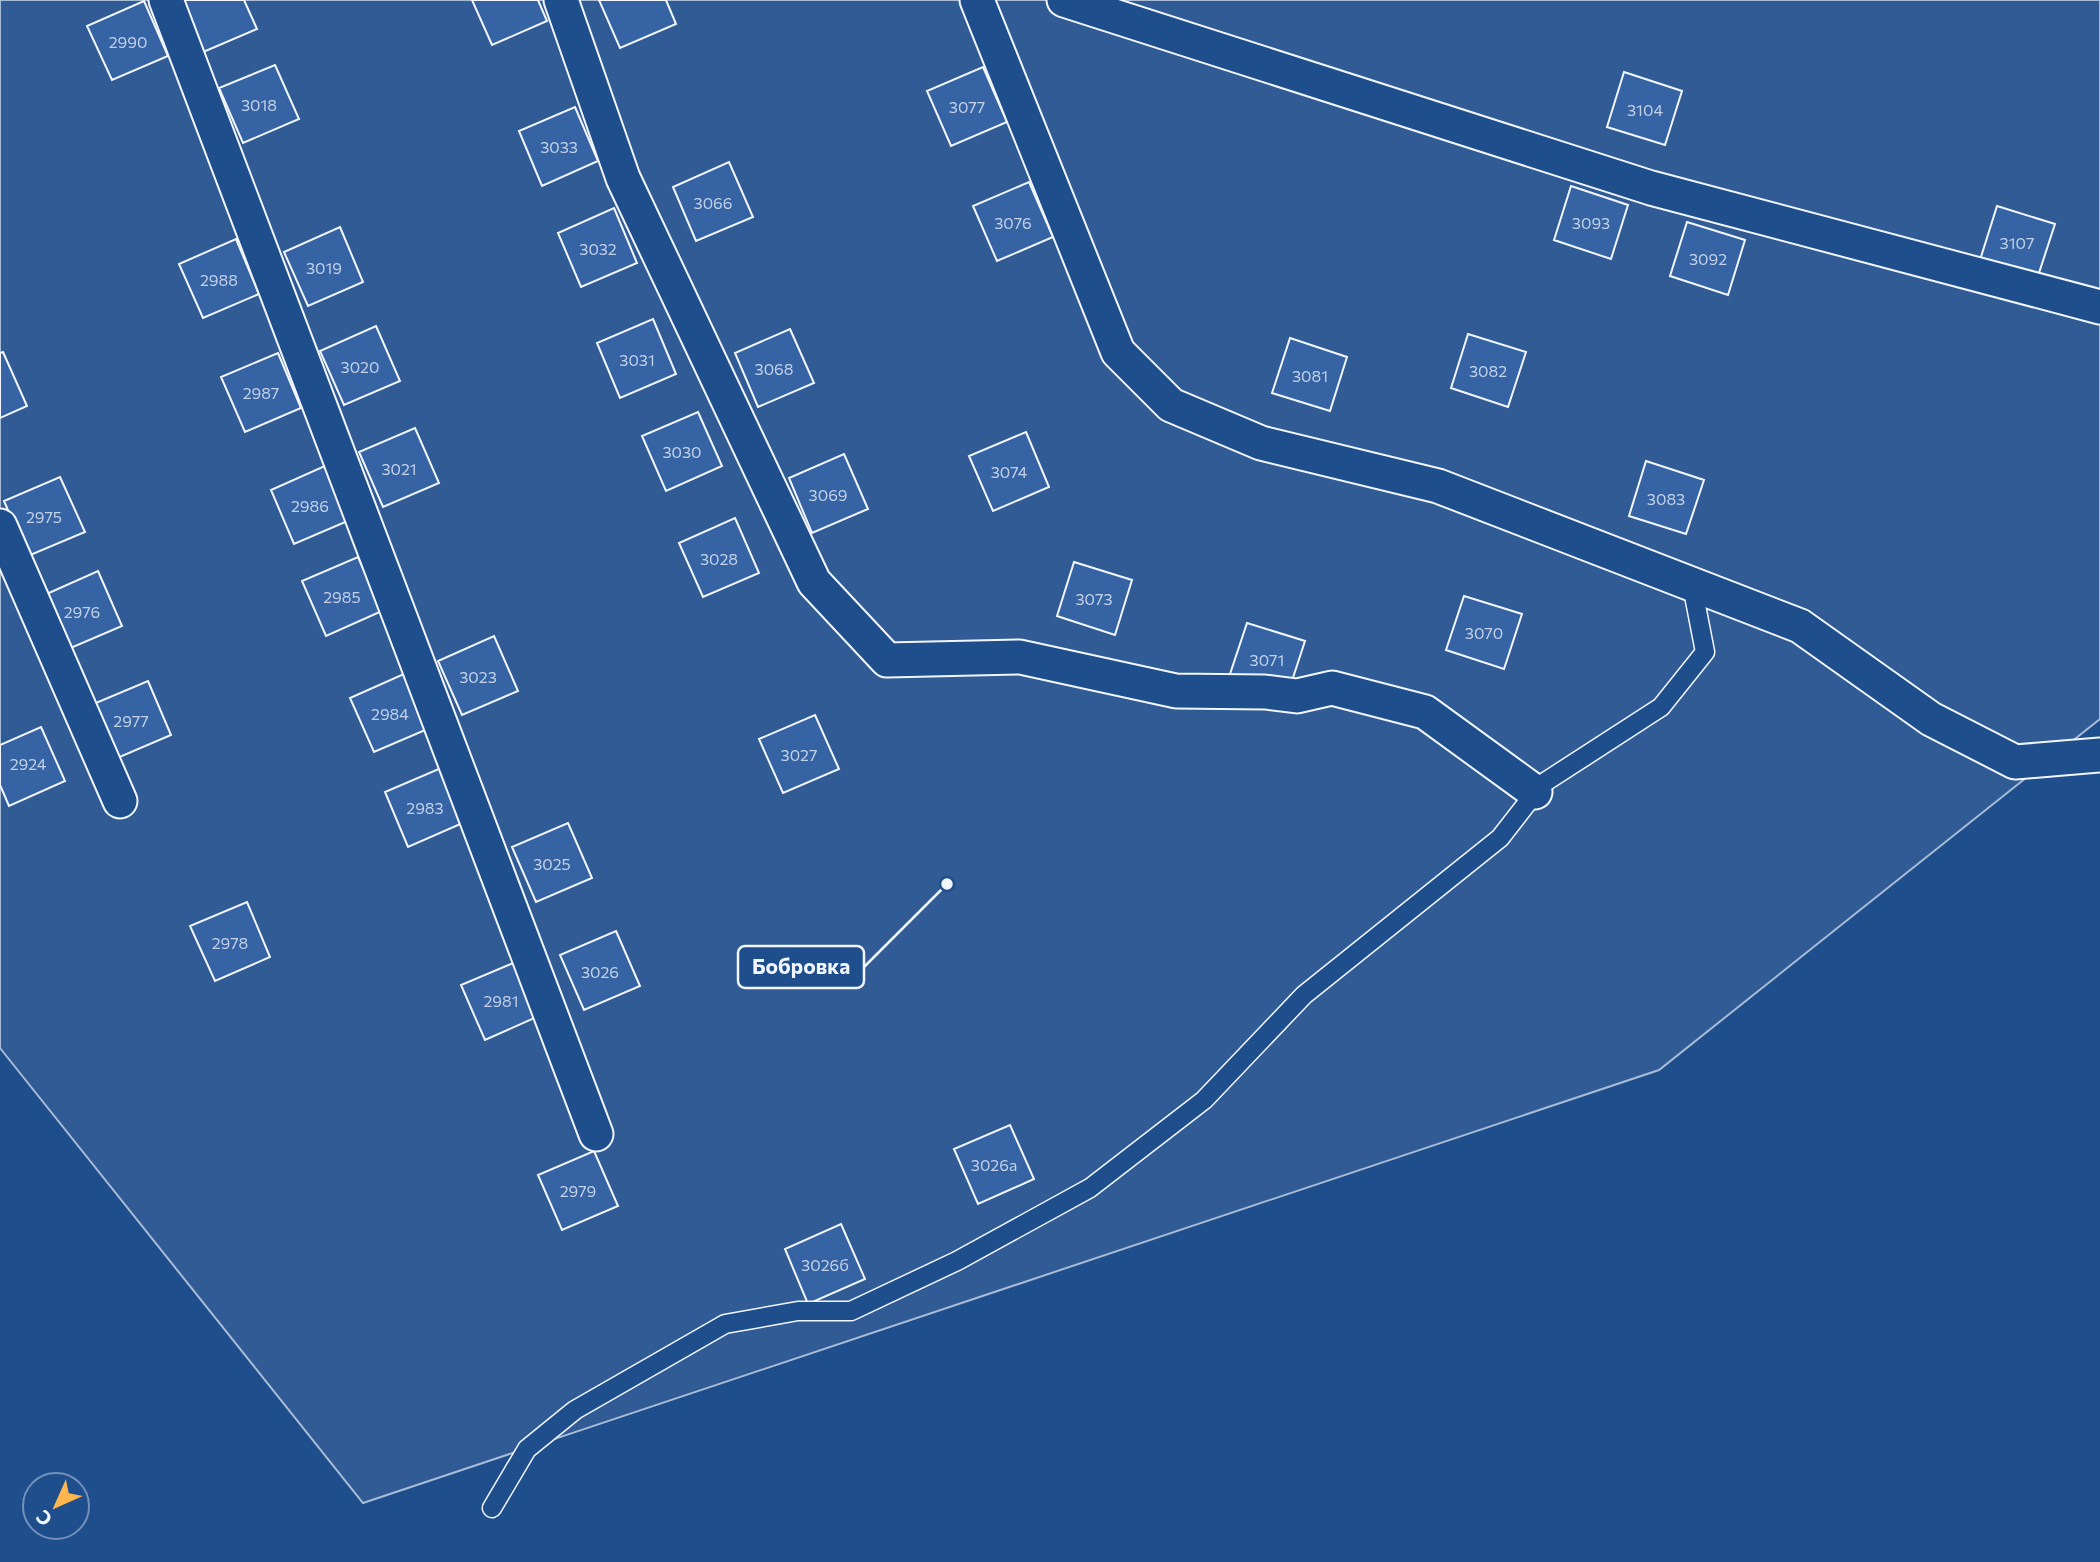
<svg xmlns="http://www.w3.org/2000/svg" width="2100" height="1562" viewBox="0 0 2100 1562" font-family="Commissioner,sans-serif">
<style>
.green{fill:#305b95;stroke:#a8bbd7;stroke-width:2}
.building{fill:#3563a3;stroke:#f2f6ff;stroke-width:2}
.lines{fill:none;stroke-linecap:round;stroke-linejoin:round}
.service-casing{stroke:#f2f6ff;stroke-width:21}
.minor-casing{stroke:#f2f6ff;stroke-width:37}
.service{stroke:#1f4e8c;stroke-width:18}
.minor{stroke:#1f4e8c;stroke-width:33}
.labels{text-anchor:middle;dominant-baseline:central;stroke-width:5;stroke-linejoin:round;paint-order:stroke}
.number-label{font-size:16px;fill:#c3d1e8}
.leader{fill:none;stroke:#f2f6ff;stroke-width:2.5}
.callout-dot{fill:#f2f6ff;stroke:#1f4e8c;stroke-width:2.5}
.callout{fill:#1f4e8c;stroke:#f2f6ff;stroke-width:2.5}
.callout-label{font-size:21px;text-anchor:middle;font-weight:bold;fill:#f2f6ff}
</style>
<rect width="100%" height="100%" fill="#1f4e8c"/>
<!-- green -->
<path class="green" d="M0,0H2100V719L1659,1070L363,1503L0,1048Z"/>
<!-- building -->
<path class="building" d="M178,0H244L257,29L201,53Z
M472,0H538L547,21L492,45Z
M599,0H666L676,24L620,48Z
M144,1L168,56L112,80L87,26Z
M275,65L299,119L243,143L219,88Z
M983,67L1007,122L951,146L927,91Z
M1624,72L1682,91L1665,145L1607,127Z
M575,107L598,161L542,186L519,131Z
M729,162L753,217L696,241L673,187Z
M1029,182L1053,237L997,261L973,206Z
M1571,186L1628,205L1611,259L1554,240Z
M1997,206L2055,224L2037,279L1980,260Z
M614,208L637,263L581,287L558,233Z
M1687,222L1745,240L1728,295L1670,276Z
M340,227L363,282L308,306L284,252Z
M236,239L259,294L203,318L179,264Z
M653,319L676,374L620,398L597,343Z
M376,326L400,381L344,405L320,351Z
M790,329L814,383L758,407L735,353Z
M1468,334L1526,352L1508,407L1451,388Z
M1290,338L1347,357L1330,411L1272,393Z
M3,352L27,406L0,418V353Z
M278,353L301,408L245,432L221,377Z
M698,412L722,466L666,491L642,436Z
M415,428L439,483L383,507L359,452Z
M1026,432L1049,487L993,511L969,456Z
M844,454L868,509L812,533L789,478Z
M1646,461L1704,480L1686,534L1629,516Z
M327,465L350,520L294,544L271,490Z
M60,477L85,532L28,556L4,501Z
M735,518L759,573L703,597L679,543Z
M358,557L382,611L326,636L302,581Z
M1074,562L1132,580L1115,635L1057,616Z
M98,571L122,626L66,650L42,596Z
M1464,596L1522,614L1504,669L1446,650Z
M1247,623L1305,641L1287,696L1229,677Z
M494,636L518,691L462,715L438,661Z
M406,673L430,728L374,752L350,698Z
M148,681L171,735L115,759L91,705Z
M815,715L839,769L783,793L759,739Z
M41,727L65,781L9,806L0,785V745Z
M441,768L465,822L408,847L385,792Z
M568,823L592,878L536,902L512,847Z
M247,902L270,957L215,981L190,926Z
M616,931L640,986L584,1010L560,955Z
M518,961L541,1015L485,1040L461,985Z
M1010,1125L1034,1179L978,1204L954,1149Z
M594,1151L618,1206L562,1230L538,1175Z
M841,1224L865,1279L808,1304L785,1249Z"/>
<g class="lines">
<defs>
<path id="service" d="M492,1508L527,1449L575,1410L725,1324L798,1311H851L957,1261L1090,1188L1204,1100L1304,995L1500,838L1542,784L1661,707L1705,652L1692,585"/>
<path id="minor" d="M166,0L596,1134
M561,0L623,178L814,582L887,660L1020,657L1176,691L1265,692L1297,696L1332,688L1425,712L1535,792
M977,0L1118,352L1171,405L1261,443L1438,486L1800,626L1931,719L2015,762L2100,755
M1064,0L1651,188L2100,307
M0,526L120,801"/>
</defs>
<!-- service casing -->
<use href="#service" class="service-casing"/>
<!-- minor casing -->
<use href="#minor" class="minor-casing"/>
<!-- service -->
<use href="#service" class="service"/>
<!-- minor -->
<use href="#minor" class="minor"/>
</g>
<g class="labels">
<!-- number labels -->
<g class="number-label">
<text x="128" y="41">2990</text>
<text x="259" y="104">3018</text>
<text x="967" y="106">3077</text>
<text x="1645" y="109">3104</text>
<text x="559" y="146">3033</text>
<text x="713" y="202">3066</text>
<text x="1013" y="222">3076</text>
<text x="1591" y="222">3093</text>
<text x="2017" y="242">3107</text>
<text x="598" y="248">3032</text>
<text x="1708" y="258">3092</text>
<text x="324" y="267">3019</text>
<text x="219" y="279">2988</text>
<text x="637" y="359">3031</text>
<text x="360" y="366">3020</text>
<text x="774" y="368">3068</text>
<text x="1488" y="370">3082</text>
<text x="1310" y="375">3081</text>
<text x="261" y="392">2987</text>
<text x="682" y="451">3030</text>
<text x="399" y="468">3021</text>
<text x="1009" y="471">3074</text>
<text x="828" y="494">3069</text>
<text x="1666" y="498">3083</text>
<text x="310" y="505">2986</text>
<text x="44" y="516">2975</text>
<text x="719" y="558">3028</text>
<text x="342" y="596">2985</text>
<text x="1094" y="598">3073</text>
<text x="82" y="611">2976</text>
<text x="1484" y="632">3070</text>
<text x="1267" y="659">3071</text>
<text x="478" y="676">3023</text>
<text x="390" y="713">2984</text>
<text x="131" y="720">2977</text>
<text x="799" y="754">3027</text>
<text x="28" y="763">2924</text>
<text x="425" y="807">2983</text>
<text x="552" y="863">3025</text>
<text x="230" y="942">2978</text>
<text x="600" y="971">3026</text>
<text x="501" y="1000">2981</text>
<text x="994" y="1164">3026а</text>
<text x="578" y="1190">2979</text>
<text x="825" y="1264">3026б</text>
</g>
</g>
<!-- callouts -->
<path class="leader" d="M947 884L864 967"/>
<circle class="callout-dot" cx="947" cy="884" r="7"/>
<rect class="callout" x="738" y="946" width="126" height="42" rx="7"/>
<g class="callout-label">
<text x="801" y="974">Бобровка</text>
</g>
<!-- north arrow -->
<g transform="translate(56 1506) rotate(225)"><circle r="33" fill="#1f4e8c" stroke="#7391ba" stroke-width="2"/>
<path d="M0-5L12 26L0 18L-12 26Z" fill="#ffb74d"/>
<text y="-10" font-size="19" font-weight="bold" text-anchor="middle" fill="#f2f6ff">С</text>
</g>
</svg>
